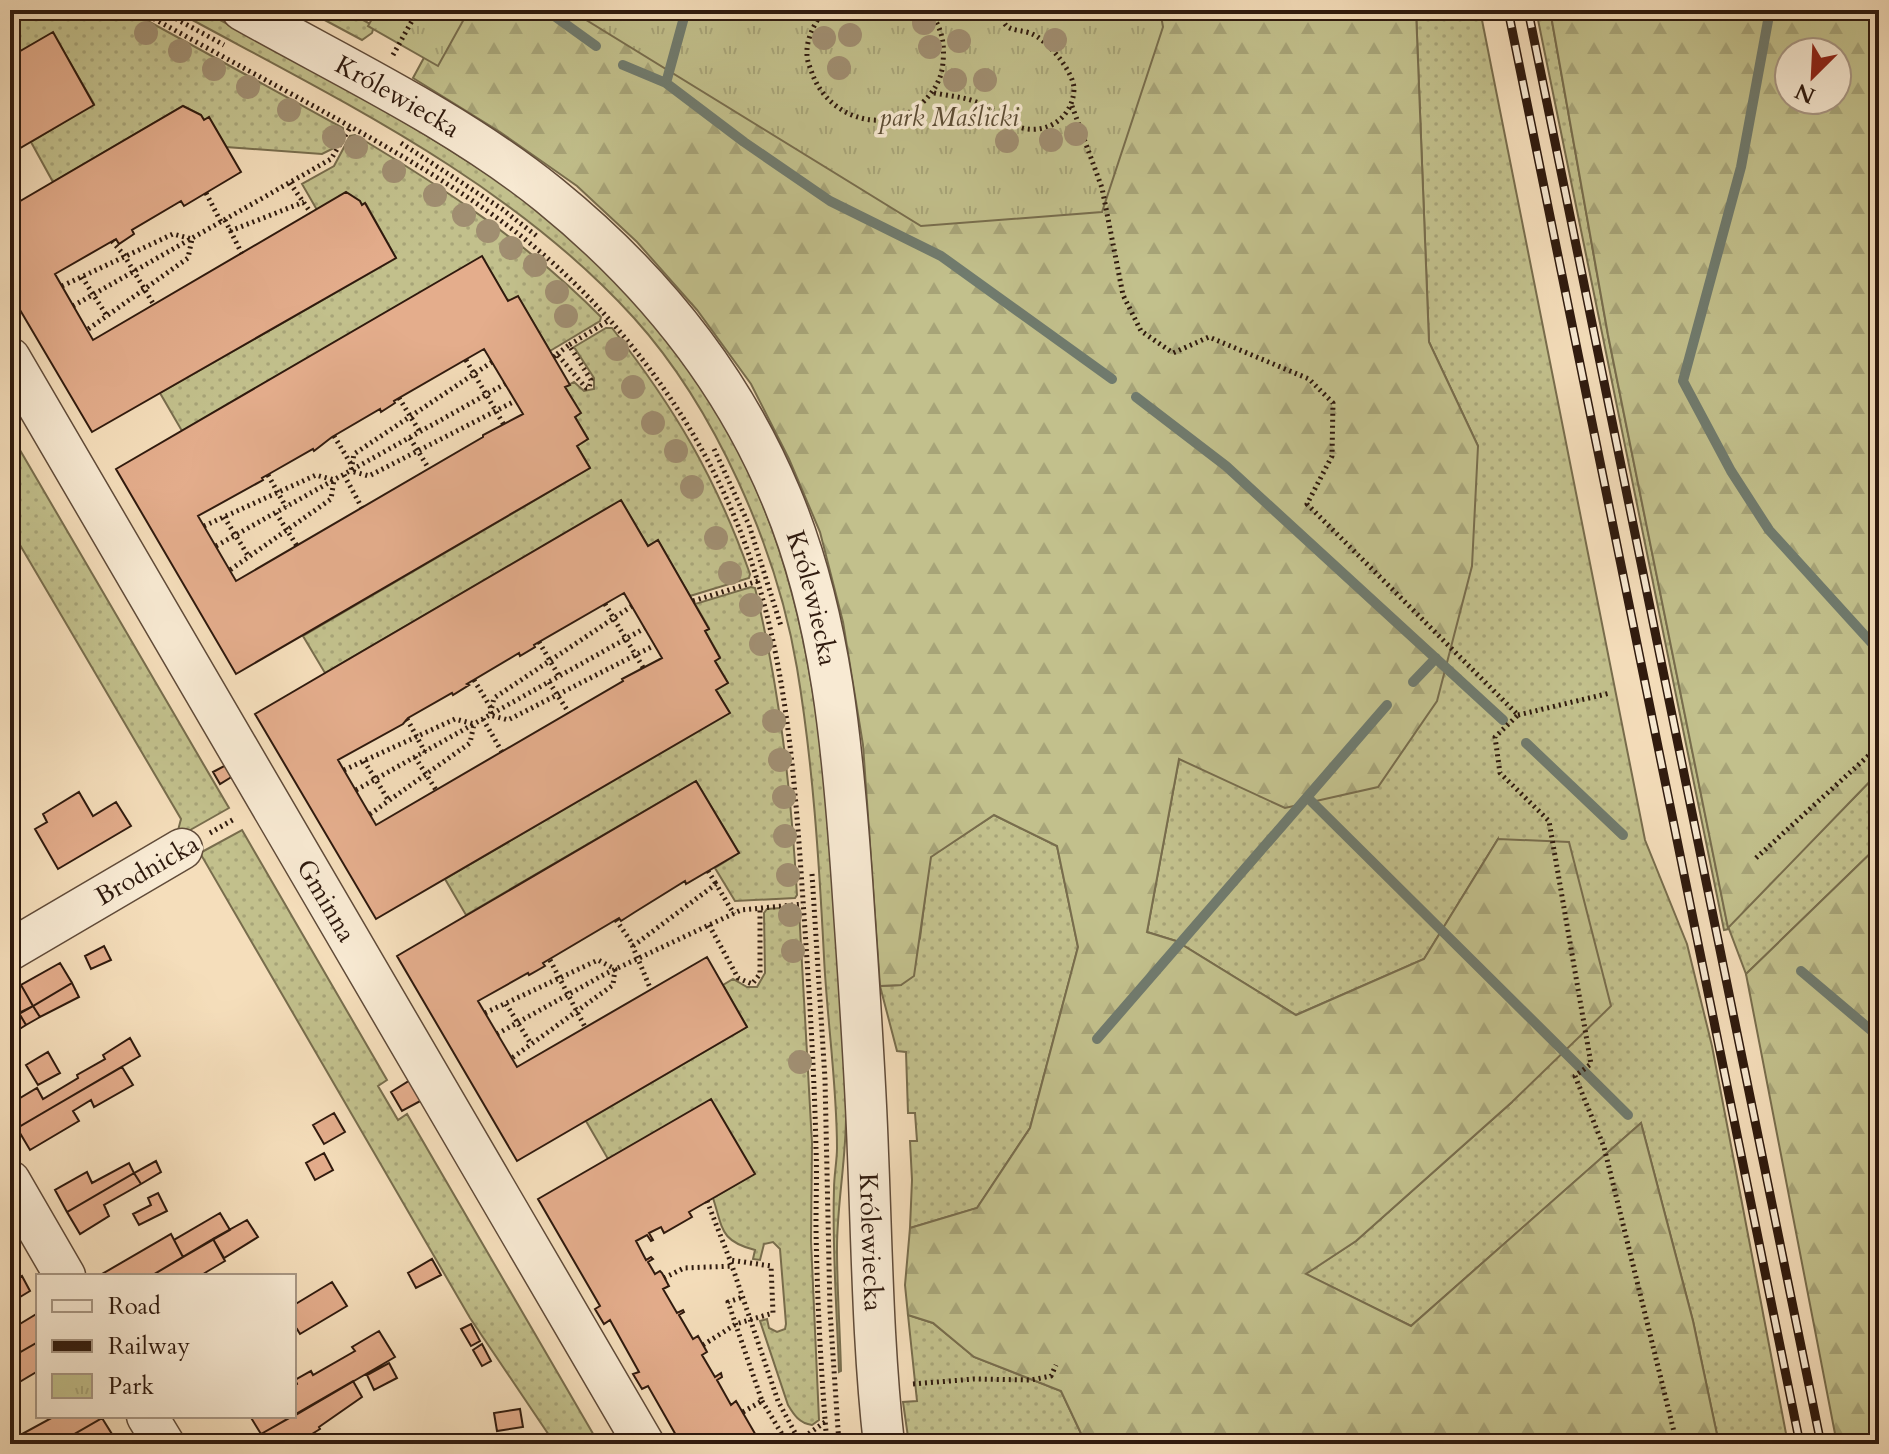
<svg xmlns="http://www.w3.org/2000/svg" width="1889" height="1454" viewBox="0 0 1889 1454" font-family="Cardo,serif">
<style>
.grass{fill:url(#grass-dots);stroke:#786d4d;stroke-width:2}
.forest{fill:url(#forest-firs);stroke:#786d4d;stroke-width:2;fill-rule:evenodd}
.park{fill:url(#park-tufts);stroke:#786d4d;stroke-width:2}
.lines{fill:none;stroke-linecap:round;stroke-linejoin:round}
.stream{stroke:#707b6e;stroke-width:10}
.building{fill:#e4ad8c;stroke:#2f1a0e;stroke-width:2;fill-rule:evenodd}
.minor-casing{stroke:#604b39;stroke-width:43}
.path{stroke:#2f1a0e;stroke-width:5;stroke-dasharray:2 4;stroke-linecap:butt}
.minor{stroke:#f8ead3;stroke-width:40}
.rail-casing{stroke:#2f1a0e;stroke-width:9}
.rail{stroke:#f8ead3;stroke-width:6;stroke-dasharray:18;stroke-linecap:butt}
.tree{fill:#a08e71}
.labels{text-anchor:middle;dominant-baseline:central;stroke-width:7;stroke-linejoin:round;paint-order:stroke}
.street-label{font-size:26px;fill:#2f1a0e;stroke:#f8ead3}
.park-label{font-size:26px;font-style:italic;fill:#5b4c34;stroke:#f8ead3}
</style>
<defs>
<pattern id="grass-dots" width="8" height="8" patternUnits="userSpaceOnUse" patternTransform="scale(2)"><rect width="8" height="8" fill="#c2c08c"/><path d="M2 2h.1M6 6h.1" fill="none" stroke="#a7a478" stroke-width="1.8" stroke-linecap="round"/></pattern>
<pattern id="forest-firs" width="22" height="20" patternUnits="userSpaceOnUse" patternTransform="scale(2)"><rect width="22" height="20" fill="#c2c08c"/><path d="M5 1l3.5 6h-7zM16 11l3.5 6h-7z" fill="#a7a478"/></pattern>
<pattern id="park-tufts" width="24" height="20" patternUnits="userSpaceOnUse" patternTransform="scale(2)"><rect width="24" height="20" fill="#c2c08c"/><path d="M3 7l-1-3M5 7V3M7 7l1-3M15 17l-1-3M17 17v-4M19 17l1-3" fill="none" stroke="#a7a478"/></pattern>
</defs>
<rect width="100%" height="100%" fill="#f5debb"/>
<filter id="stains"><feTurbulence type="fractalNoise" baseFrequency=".0025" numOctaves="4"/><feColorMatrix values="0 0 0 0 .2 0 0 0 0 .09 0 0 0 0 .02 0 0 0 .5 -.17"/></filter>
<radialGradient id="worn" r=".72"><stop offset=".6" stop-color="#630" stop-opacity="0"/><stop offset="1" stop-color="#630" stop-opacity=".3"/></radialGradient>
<!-- grass -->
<path class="grass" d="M10,10H128L343,128V131L334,148L322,154L226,147L209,118L204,120L201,115L183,106L53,182L31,142L94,104L53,33L10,57Z
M174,10H203L209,14C289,57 369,99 445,147C477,167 511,188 540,212C581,247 623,284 658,326C798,499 821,690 834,904C838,972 845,1041 846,1109C847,1155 837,1202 837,1248C837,1289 840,1331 841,1371L839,1372C837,1311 832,1250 834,1189C834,1175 837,1161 837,1148C837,1084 827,1020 824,957C819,860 813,764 797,668C777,548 715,408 634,318C509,180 335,98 174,10Z
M306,10H345L374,26L372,33L362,40Z
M1416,10H1480L1645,840L1687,944L1712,1046L1788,1444H1719L1693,1321L1641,1123L1411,1326L1305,1274L1356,1241L1512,1102L1498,839L1424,959L1296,1015L1176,941L1147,932L1179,759L1478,446L1429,342Z
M1536,10H1550L1608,335L1728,927L1879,772V845L1746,974L1729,929L1724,930Z
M355,135C444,188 528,243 601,317L600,321L550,351L518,297L508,301L482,257L182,431L160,393L396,258L366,204L317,210L302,184L334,166L350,136Z
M606,328H612C675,408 716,478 750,574L749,578L690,596L658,541L648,546L621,501L325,673L303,636L590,468L577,446L588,439L575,417L580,413L565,387L574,382L584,391L594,389V378L574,347Z
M10,433L229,808L176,838L181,819L10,528Z
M751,587L755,588C780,690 791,791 797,895L795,898L735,901L715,868L739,853L696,781L466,915L445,879L729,712L716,690L728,683L715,661L720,657L705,631L709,628L695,604Z
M994,815L1057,846L1078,947L1030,1128L977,1208L910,1228L912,1180L910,1141H917L915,1113H908L906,1052L897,1051L880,986L901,985L920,938L930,857Z
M242,830L387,1080L378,1086L398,1120L407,1114L599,1444H555L470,1318L200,853Z
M794,907L799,910L812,1143L811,1241L819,1420L812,1425C799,1423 794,1415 788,1405L760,1321L767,1319L769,1328L777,1332L785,1329L786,1324L780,1249L773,1242L764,1244L760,1260L753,1259L755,1250C720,1241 723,1229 713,1198L754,1174L711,1100L608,1159L586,1121L747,1027L723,985L733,979L747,987H757L765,973L764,913L767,909Z
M908,1315L933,1323L974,1357L1061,1391L1086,1444H909L903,1402L917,1401Z"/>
<!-- forest -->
<path class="forest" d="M426,10H1416L1429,342L1478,446L1472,566L1437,701L1378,787L1285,808L1179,759L1147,932L1176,941L1296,1015L1424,959L1498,839L1569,842L1611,1006L1512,1102L1356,1241L1306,1274L1411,1326L1641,1123L1693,1321L1719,1444H1086L1061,1391L974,1357L933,1323L908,1315L905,1285L910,1228L977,1208L1030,1128L1078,947L1057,846L994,815L931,857L914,976L901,985L880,986L863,745L843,622L820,532L789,459L751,384L697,310L637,242L577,186L500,132L413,78L426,54Z
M1550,10H1879V772L1728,928L1608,335ZM1789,52H1837V100H1789Z
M1879,845V1444H1837L1746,974Z"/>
<!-- park -->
<path class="park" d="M377,10H469L438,66L368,26Z
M570,10H1160L1163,27L1102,212L921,226Z"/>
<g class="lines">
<!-- stream -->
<path class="stream" d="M546,10L596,46
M1770,10L1741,167L1683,381L1731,471L1769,530L1879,651
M623,65L666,83L744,142L830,201L941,256L1112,379
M666,83L686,10
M1136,397L1226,466L1503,720
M1413,682L1436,658
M1526,743L1623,835
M1307,797L1628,1115
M1801,971L1879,1037
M1097,1039L1387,705"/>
</g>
<!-- building -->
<path class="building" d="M53,32L94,105L10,154V57Z
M183,106L201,115L204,120L209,117L241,172L184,206L181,201L132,230L134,234L119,244L116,239L55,274L93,340L346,192L360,201L362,205L365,203L396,258L92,432L10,293V207Z
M482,256L508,301L518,296L570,385L565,387L581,413L575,417L588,439L577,446L590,468L236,674L116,469ZM484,349L523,414L483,435V437L236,581L198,516L263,480L262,478L269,474L313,449L314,451L332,437L380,409L381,412L395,403L394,401Z
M621,500L648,546L658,540L709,629L705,631L720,658L715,661L728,683L716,690L730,713L376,919L255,714ZM624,593L662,658L622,679L623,681L376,825L338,760L403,724L408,718L452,693L453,695L469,685L467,684L519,653L520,656L535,647L534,645Z
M226,765L233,776L220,784L213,772Z
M696,781L739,853L686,884L685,881L635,912L621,921L619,918L543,963L545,966L529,975L528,973L478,1001L517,1067L707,957L747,1027L517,1161L397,956Z
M79,792L93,816L116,802L131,826L58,869L35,829L47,822L43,814Z
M104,946L111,960L91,969L85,956Z
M60,963L72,983L33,1006L21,985Z
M72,983L79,997L40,1017L33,1006Z
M21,985L33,1006L10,1019V991Z
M33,1006L40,1017L26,1025L19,1013Z
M19,1013L26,1025L10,1035V1019Z
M130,1038L140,1056L17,1128L10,1115V1104L37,1088L43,1099L78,1078L77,1075L105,1059L103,1055Z
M48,1052L60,1073L38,1085L26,1065Z
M122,1067L133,1085L94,1107L91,1100L73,1111L79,1121L30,1150L17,1128Z
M412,1079L424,1099L402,1111L391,1092Z
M711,1099L755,1174L689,1212L692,1217L664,1233L661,1227L649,1233L653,1240L651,1241L647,1235L636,1241L646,1260L651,1257L653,1259L648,1262L655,1274L660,1271L662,1273L669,1286L663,1289L677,1313L683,1310L684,1312L679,1315L693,1339L698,1336L707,1352L702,1355L715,1377L721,1373L722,1377L717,1380L731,1405L736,1401L761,1444H675L672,1440L677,1437L648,1386L642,1389L633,1374L639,1372L610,1320L604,1324L595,1309L600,1306L538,1199Z
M334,1113L345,1132L324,1144L313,1125Z
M324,1153L333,1170L315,1180L306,1163Z
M156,1161L161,1172L141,1184L134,1173Z
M129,1163L134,1173L67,1212L55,1190L87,1172L92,1183Z
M134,1173L141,1184L104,1205L109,1216L80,1234L67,1212Z
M158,1193L167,1211L139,1225L133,1214L151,1205L148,1198Z
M220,1213L230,1230L183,1257L174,1240Z
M247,1220L258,1237L224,1258L213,1239Z
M171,1234L183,1257L151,1276L102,1274Z
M213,1239L225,1261L208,1271L200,1276H151Z
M432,1259L441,1275L416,1288L408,1273Z
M22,1276L30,1291L10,1303V1283Z
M332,1282L347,1306L300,1334L297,1329L294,1330V1305Z
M38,1313V1342L10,1358V1344L16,1340L10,1330Z
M471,1324L480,1341L471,1346L461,1329Z
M379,1331L395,1357L294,1416V1386L297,1384L295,1380L311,1371L313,1375L355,1351L352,1347Z
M38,1342V1371L11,1387L10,1358Z
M482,1344L491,1361L482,1366L473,1350Z
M389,1363L397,1378L374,1390L367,1375Z
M353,1381L362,1397L319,1427L320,1429L296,1444H267L261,1434Z
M520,1409L523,1427L497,1431L494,1413Z
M55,1416L102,1418L57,1444H11L23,1437L22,1434Z
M250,1416H293L261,1434Z
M102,1418L115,1439L106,1444H57Z"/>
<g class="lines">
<defs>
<g id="minor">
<path id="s1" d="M242,10C345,68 456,120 549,195C649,276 731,376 781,496C832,617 843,752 852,881C858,972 865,1063 868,1154C872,1250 873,1348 884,1444"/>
<path id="s2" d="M10,358L644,1444"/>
<path d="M10,950L182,849"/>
<path d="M10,1181L65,1276"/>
<path d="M147,1416L164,1444"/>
</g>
</defs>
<!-- minor casing -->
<use href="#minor" class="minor-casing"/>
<!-- path -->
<path class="path" d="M138,10C191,39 245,69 299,98C375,140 452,182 521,236C629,322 715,443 756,576C787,676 795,782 802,886C808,973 814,1060 816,1148C817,1174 816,1200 816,1226C817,1299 821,1372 827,1444
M160,10L224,45
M824,10C815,23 806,38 807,55C807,61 810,67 812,73C828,118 884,136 921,104C934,92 942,79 943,62C945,42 941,25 928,10
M393,55L418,10
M934,93C950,96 966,97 981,104C994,109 1001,117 1012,124C1040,139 1073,121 1074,89C1074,72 1047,39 1030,33C1014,28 1003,33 1001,10
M1072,106L1102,188L1123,295L1141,331L1173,353L1209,337L1309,379L1333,403L1332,456L1307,504L1518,715L1495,737L1500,773L1549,821L1591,1064L1575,1076L1604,1147L1677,1444
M401,143L502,209L538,237
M290,183L311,213
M206,193L221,222
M225,220L242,254
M230,231L304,202
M112,241L124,255L154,305
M82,277L107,316
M62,286L173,234L192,239L188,258L87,330
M73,306L331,159L351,126
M557,354L569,345
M554,357L557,354L586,388H589L591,380L569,345L608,321
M466,360L504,425
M492,362L354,454L351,471L369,476L515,401
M399,398L420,432
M334,436L351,464
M410,438L429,469
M714,449L749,525L781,626
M268,475L286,507
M344,475L362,508
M276,513L297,546
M224,517L249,557
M204,526L316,475L334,480L331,499L230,570
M216,546L505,384
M693,601L758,581
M605,604L644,669
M632,606L494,698L490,715L508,720L655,645
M539,642L559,676
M474,680L491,708
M549,682L569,713
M1518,715L1610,693
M407,719L425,752
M483,719L502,752
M415,757L436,790
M364,761L389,801
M344,770L455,719L474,724L470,743L370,814
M356,790L645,628
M210,833L236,818
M1756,858L1879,746
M708,871L716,884
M812,874L825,1079L830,1311L839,1444
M616,920L630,940L651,990
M709,925L738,978L752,984L760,974V908
M633,946L716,884L734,914
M550,960L585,1027
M506,1004L531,1044
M485,1013L598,960L615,969L613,985L512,1058
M497,1034L605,974L741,910L803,904
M707,1201L730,1260L778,1401L801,1444
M664,1278L684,1268L733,1266
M703,1345L736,1324L773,1313L771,1266L730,1260
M913,1384L974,1379L1031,1380L1051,1376L1056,1365
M762,1401L788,1444
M743,1412L762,1401L728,1302L743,1297
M794,1444L825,1422"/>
<!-- minor -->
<use href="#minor" class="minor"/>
<defs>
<path id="rail" d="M1508,10L1800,1444
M1528,10L1821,1444"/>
</defs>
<!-- rail casing -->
<use href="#rail" class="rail-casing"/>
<!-- rail -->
<use href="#rail" class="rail"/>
</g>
<!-- trees -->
<g class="tree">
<circle cx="924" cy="23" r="12"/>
<circle cx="146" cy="33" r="12"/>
<circle cx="850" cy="35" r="12"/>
<circle cx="824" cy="38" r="12"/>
<circle cx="1055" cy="40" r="12"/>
<circle cx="959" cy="41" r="12"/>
<circle cx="930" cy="47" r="12"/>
<circle cx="180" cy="51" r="12"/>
<circle cx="839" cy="68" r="12"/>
<circle cx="214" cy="69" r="12"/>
<circle cx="955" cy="80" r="12"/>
<circle cx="985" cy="80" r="12"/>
<circle cx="248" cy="87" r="12"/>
<circle cx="289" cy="110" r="12"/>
<circle cx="1076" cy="134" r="12"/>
<circle cx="334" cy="137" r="12"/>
<circle cx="1051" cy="140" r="12"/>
<circle cx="1007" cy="141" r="12"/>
<circle cx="356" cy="147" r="12"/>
<circle cx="394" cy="171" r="12"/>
<circle cx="435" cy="195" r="12"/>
<circle cx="464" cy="215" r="12"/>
<circle cx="488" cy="231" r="12"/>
<circle cx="511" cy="248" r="12"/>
<circle cx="535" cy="265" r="12"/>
<circle cx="557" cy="292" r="12"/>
<circle cx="566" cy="316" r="12"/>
<circle cx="617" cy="349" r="12"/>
<circle cx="633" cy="387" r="12"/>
<circle cx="653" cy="423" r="12"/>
<circle cx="676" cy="451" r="12"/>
<circle cx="692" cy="487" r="12"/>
<circle cx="716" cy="538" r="12"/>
<circle cx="730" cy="573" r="12"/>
<circle cx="751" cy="605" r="12"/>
<circle cx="761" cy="644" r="12"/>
<circle cx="774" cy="721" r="12"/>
<circle cx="780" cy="760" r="12"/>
<circle cx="784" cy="797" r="12"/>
<circle cx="785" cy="836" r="12"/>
<circle cx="788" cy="875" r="12"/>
<circle cx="790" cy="915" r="12"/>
<circle cx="793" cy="951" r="12"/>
<circle cx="800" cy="1062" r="12"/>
</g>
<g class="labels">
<!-- street labels -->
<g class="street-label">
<text stroke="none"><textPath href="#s1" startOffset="178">Królewiecka</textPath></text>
<text stroke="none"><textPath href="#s1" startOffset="850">Królewiecka</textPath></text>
<text transform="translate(147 870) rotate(-30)">Brodnicka</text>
<text stroke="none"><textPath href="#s2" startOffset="628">Gminna</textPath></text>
<text stroke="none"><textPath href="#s1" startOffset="1498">Królewiecka</textPath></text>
</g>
<!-- park labels -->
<g class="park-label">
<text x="949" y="117">park Maślicki</text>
</g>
</g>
<!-- margin -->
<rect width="1889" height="1454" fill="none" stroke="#f5debb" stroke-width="40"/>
<rect x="12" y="12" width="1865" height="1430" fill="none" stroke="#2f1a0e" stroke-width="4"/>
<rect x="20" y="20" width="1849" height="1414" fill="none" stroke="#2f1a0e" stroke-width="2"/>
<!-- legend -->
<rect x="36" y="1274" width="260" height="144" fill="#f8ead3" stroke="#a89784" stroke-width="2"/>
<rect x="52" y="1300" width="40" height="12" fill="#f8ead3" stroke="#a89784" stroke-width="2"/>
<text x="108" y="1314" font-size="24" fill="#2f1a0e">Road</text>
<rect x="52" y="1340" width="40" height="12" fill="#2f1a0e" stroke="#a89784" stroke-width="2"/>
<text x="108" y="1354" font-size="24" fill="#2f1a0e">Railway</text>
<rect x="52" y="1374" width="40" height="24" fill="url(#park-tufts)" stroke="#a89784" stroke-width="2"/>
<text x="108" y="1394" font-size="24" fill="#2f1a0e">Park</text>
<!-- north arrow -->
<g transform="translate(1813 76) rotate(204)"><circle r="38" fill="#f8ead3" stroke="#a89784" stroke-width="2"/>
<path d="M0-6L14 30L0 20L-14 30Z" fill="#8f2418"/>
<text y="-12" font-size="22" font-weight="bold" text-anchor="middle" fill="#2f1a0e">N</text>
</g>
<rect width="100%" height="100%" filter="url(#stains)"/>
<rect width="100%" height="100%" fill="url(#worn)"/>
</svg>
